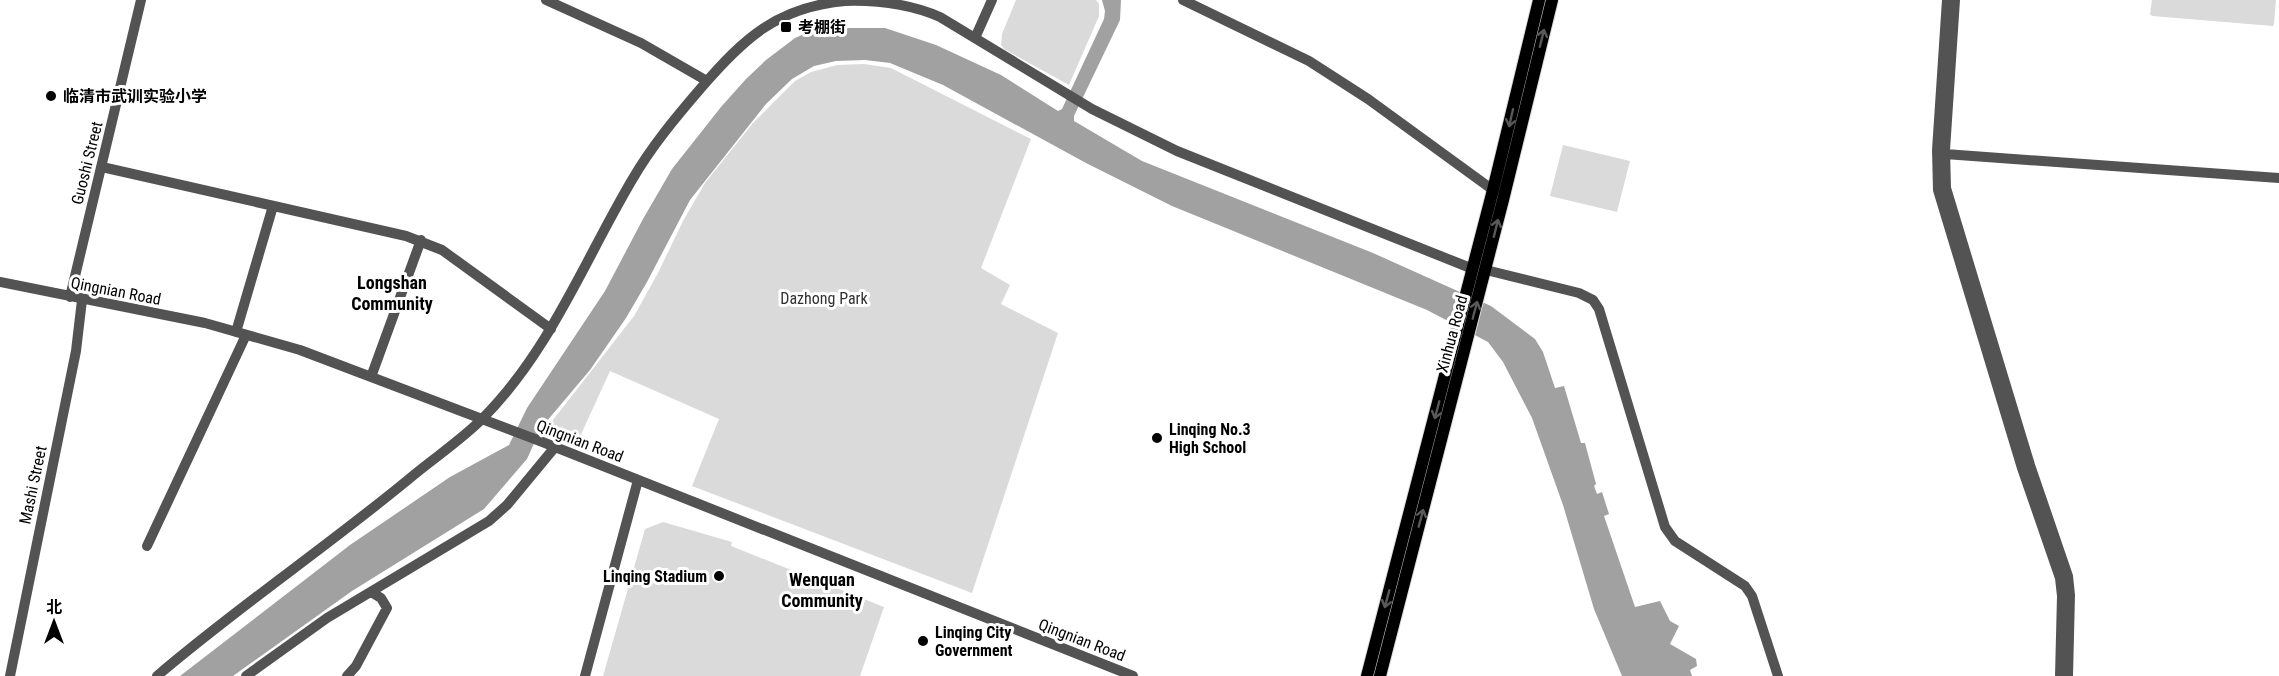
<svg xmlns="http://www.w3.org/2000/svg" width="2279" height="676" viewBox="0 0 2279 676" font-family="'Roboto Condensed','Noto Sans SC',sans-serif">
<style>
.green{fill:#dadada}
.water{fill:#a1a1a1}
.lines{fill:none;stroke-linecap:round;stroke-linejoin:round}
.major-casing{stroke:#dbdbdb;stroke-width:14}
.minor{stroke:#535353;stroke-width:10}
.major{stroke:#000;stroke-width:12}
.oneway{stroke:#595959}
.poi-dot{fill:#000;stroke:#fff;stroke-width:2}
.labels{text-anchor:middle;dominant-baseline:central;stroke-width:6;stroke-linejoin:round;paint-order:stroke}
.poi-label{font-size:16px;font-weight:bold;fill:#000;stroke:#fff;text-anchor:start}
.street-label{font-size:16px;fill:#000;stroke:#fff}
.park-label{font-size:16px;fill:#313131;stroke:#fff}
.neighbourhood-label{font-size:18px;font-weight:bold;fill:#000;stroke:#fff}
</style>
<rect width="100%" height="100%" fill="#fff"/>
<!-- green -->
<path class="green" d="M1016,0H1096L1099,4V16L1069,85L1004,49L1001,45L1002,34Z
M2152,0H2276L2274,24L2273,26L2152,16L2150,14Z
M864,64L891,68L1031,139L981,268L1010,285L1001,304L1058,333L972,593L692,486L719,419L610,371L578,441L546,429L634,316L658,273L683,221L705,183L753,123L795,81L811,72L837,65Z
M1563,145L1630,161L1617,212L1550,196Z
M663,522L732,542L731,546L884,607L860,676H603L645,529Z"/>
<!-- water -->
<path class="water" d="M1102,0H1121L1120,20L1074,116V121L1142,161L1373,253L1491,306L1535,339L1543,352L1555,388L1564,386L1581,443H1585L1596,484L1594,486L1597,494L1602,492L1609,514L1604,516L1635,607L1660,601L1670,621L1679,626L1670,644L1696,659L1697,666L1690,670L1692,676H1622L1594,609L1563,505L1532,418L1503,362L1488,342L1427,310L1172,206L1086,163L943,85L890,63L865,60L836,61L814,66L792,79L766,104L690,200L647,282L626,318L590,370L541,428L527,459L484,509L352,591L233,676H180L350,545L450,477L509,445L527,408L605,291L643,219L672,169L721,107L746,79L766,60L795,38L804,34L833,28H885L936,45L1001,75L1058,111L1062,109L1104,19L1105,11Z"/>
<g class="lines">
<defs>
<path id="major" d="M1367,676L1493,190L1539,0
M1380,676L1503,200L1552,0"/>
</defs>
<!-- major casing -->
<use href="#major" class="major-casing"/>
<!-- minor -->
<path class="minor" d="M546,0L641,43L707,81
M1183,0L1309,61L1368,99L1493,190
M1947,0L1937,150L1938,190L2022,468L2060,578L2062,596L2060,676
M1955,0L1945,150L1946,188L2030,465L2068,576L2070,595L2068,676
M975,38L992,0
M1945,154L2279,178
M102,167L406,236L442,250L551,329
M1486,270L1579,293L1593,300L1599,309L1665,527L1675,541L1745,586L1752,596L1778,676
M0,282L205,323L300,350L540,441L1133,676
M70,297L141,0
M236,332L273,206
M371,377L421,240
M147,546L246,335
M10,676L76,351L82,300
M157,676C240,605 331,544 415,474C437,456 462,439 482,419C550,351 584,261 632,180C651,147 676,117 701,88C743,39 777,7 845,1C878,0 910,4 940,17L1092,109L1177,151L1473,269
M246,676L327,618L489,521L507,505L555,447
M347,676L356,666L387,608L381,598L371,592
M585,676L638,480"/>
<!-- major -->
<use href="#major" class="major"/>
</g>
<!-- one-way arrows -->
<defs><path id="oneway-shaft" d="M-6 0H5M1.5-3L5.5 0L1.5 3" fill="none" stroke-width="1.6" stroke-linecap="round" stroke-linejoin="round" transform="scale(1.5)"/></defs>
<g class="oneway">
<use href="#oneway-shaft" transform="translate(1542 38) rotate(-76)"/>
<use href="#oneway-shaft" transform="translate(1511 118) rotate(103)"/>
<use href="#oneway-shaft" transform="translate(1496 228) rotate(-76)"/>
<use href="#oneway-shaft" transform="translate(1475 310) rotate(-75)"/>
<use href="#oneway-shaft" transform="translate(1437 410) rotate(105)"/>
<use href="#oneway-shaft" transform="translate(1421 518) rotate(-75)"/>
<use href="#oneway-shaft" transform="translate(1387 599) rotate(105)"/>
</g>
<!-- markers -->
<g class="poi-dot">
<rect x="780" y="21" width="12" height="12" rx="3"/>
<circle cx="51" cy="96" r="6"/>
<circle cx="1157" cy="438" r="6"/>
<circle cx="719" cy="576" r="6"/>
<circle cx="923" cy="641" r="6"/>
</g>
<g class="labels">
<!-- poi labels -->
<g class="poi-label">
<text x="798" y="27">考棚街</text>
<text x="63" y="96">临清市武训实验小学</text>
<text x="1169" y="429">Linqing No.3<tspan x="1169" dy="18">High School</tspan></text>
<text x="707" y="576" text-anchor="end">Linqing Stadium</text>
<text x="935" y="632">Linqing City<tspan x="935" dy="18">Government</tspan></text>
</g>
<!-- street labels -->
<g class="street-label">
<text transform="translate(87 163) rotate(-76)">Guoshi Street</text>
<text transform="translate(116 291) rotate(11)">Qingnian Road</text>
<text transform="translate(1452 334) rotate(-75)">Xinhua Road</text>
<text transform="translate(580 441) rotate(21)">Qingnian Road</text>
<text transform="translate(33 485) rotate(-78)">Mashi Street</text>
<text transform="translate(1082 640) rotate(21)">Qingnian Road</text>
</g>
<!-- park labels -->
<g class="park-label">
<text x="824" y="298">Dazhong Park</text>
</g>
<!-- neighbourhood labels -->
<g class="neighbourhood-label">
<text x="392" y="282">Longshan<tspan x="392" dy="21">Community</tspan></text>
<text x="822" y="579">Wenquan<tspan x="822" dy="21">Community</tspan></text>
</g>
</g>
<!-- north arrow -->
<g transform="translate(54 622)" stroke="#ffffff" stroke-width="4.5" paint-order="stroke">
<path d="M0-4.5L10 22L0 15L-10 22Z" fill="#000000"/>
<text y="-9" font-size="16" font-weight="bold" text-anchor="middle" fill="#000000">北</text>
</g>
</svg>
